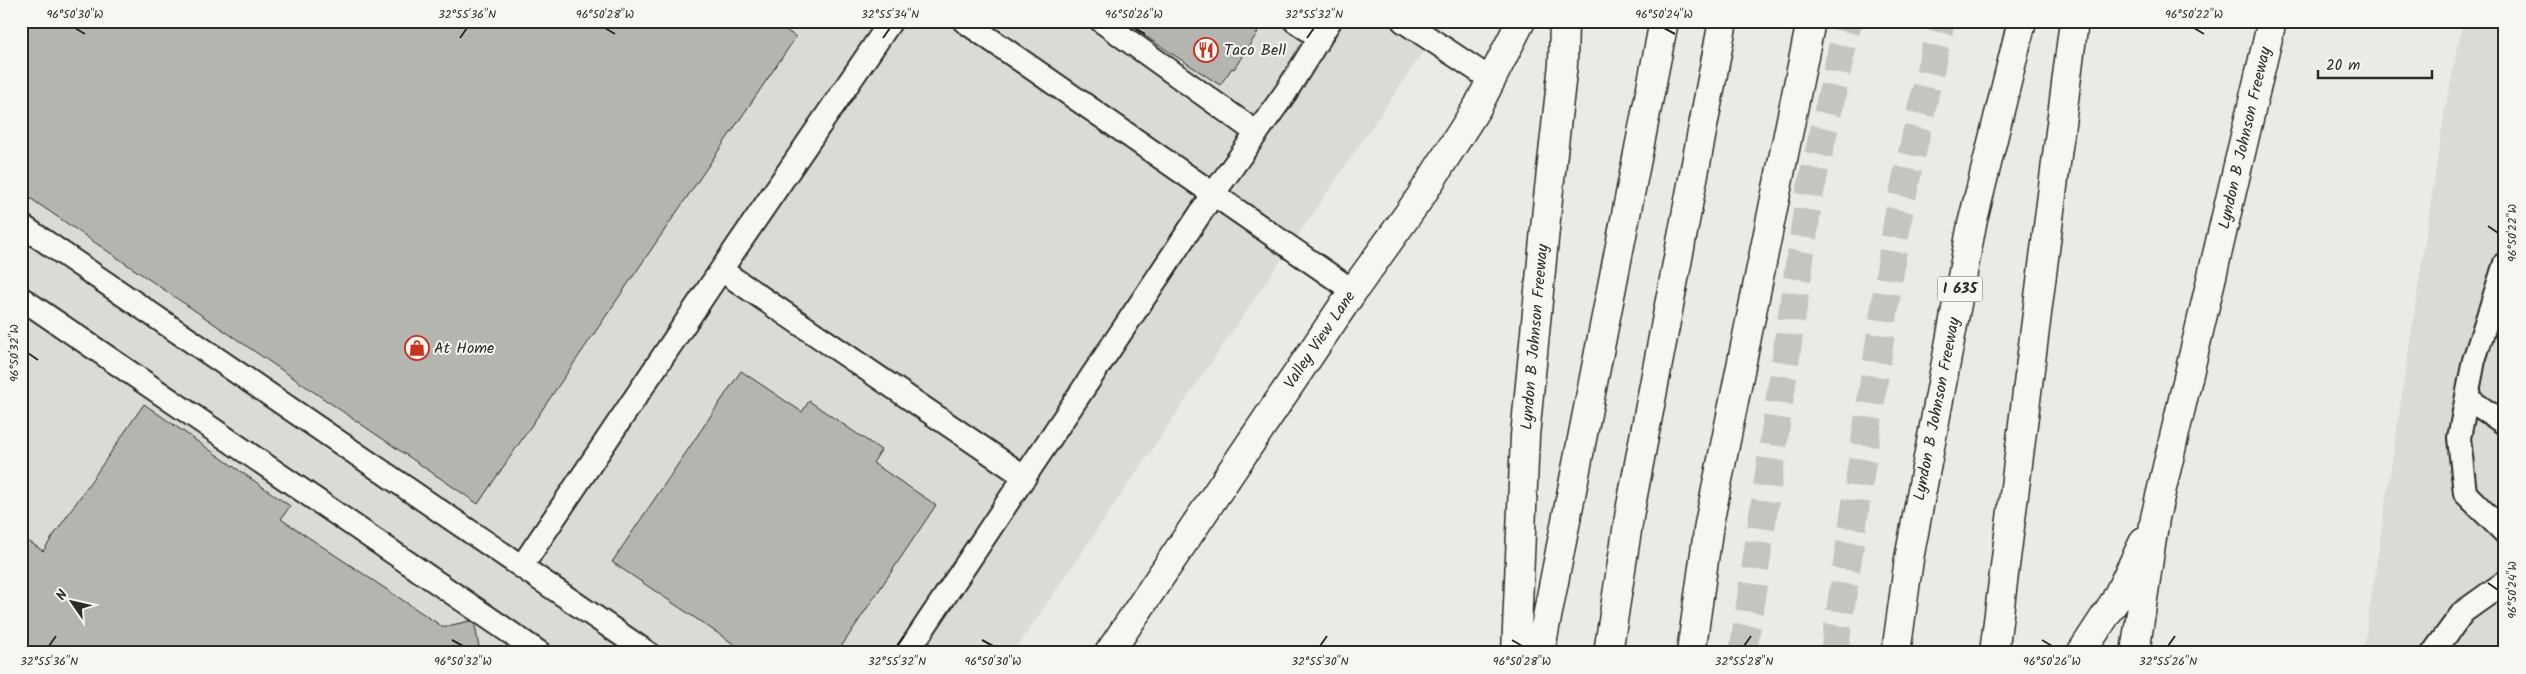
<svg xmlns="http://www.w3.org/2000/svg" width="2526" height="674" viewBox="0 0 2526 674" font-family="Kalam,sans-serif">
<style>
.built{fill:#dadad6}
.building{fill:#b4b4b1;stroke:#2b2b2b}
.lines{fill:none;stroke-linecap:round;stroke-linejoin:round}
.highway-tunnel{stroke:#c4c4c1;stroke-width:28;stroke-dasharray:28 14;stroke-linecap:butt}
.lane-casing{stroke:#2b2b2b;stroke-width:26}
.secondary-casing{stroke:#2b2b2b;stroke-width:31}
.highway-casing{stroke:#2b2b2b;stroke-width:31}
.lane{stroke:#f6f6f2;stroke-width:22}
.secondary{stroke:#f6f6f2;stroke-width:28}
.highway{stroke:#f6f6f2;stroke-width:28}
.ticks{fill:none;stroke:#2b2b2b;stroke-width:2}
.labels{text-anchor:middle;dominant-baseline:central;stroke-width:4;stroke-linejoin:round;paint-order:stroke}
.shield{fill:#f6f6f2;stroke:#686867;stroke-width:1}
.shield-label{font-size:15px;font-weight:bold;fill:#2b2b2b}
.poi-label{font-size:16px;fill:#2b2b2b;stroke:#f6f6f2;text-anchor:start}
.street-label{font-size:16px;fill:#2b2b2b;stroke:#f6f6f2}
.neatline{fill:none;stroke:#2b2b2b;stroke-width:2}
.ticks-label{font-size:12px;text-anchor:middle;fill:#2b2b2b}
</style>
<rect width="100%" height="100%" fill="#eaeae6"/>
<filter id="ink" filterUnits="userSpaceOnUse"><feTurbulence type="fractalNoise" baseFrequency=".02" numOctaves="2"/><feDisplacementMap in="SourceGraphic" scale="10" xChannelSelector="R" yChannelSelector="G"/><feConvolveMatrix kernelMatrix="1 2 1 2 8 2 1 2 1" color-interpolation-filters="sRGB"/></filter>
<g filter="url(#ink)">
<!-- built -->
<path class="built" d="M21,21H1444L1013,653H21Z
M2463,21H2505V653H2363L2444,116Z"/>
<!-- building -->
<path class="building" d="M21,21H772L796,37L478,504L21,192Z
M1122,21H1242L1258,32L1234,69L1232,68L1220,85Z
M741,371L802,412L809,401L881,450L873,463L936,505L837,653H747L612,562Z
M144,404L290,506L281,519L443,627L474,620L480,653H21V536L43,551Z"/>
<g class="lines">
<!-- highway-tunnel -->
<path class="highway-tunnel" d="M1743,653L1809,197L1848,21
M1834,653L1898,217L1941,21"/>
<defs>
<path id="lane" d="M964,21L1353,291
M1101,21L1257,133
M1295,21L1320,38
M1403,21L1492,80
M21,225L648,653
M2505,263L2474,360L2459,438L2465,493L2505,533
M721,270L891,21
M21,298L540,653
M2467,398L2505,424
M522,566L721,270L1025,477
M907,653L1214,193L1286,92L1330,21
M2433,653L2463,612L2505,582"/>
<path id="secondary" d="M1109,653L1353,291L1419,199L1478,106L1521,21
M1516,653L1525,436L1548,198L1563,64L1564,21
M1540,653L1664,21
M2081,653L2115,601L2144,541
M2135,653L2155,518L2272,21"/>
<path id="highway" d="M1608,653L1630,511L1723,21
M1691,653L1709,524L1811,21
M1896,653L1909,559L1972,224L2022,21
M1994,653L2074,21"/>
</defs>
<!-- lane casing -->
<use href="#lane" class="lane-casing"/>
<!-- secondary casing -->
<use href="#secondary" class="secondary-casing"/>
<!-- highway casing -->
<use href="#highway" class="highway-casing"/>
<!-- lane -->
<use href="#lane" class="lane"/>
<!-- secondary -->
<use href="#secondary" class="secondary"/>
<!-- highway -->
<use href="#highway" class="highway"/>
</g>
</g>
<!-- ticks -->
<path class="ticks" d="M75,28L85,34M605,28L615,34M1134,28L1145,34M1664,28L1675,34M2194,28L2204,34M460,38L467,28M883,38L890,28M1307,38L1314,28M2488,226L2498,233M28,353L38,360M2488,583L2498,590M452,640L463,646M982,640L993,646M1512,640L1522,646M2042,640L2052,646M49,646L56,636M897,646L904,636M1320,646L1327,636M1744,646L1751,636M2168,646L2175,636"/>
<!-- icons -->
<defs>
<symbol id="restaurant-ring" viewBox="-11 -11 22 22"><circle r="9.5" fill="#f6f6f2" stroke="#c8321e" stroke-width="1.5"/><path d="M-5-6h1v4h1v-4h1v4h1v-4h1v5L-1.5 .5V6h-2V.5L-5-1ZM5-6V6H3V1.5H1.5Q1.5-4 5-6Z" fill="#c8321e"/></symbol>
<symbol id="shop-ring" viewBox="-11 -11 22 22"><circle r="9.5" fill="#f6f6f2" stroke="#c8321e" stroke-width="1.5"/><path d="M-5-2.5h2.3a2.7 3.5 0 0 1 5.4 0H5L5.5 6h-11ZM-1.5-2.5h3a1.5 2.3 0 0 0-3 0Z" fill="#c8321e"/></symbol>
</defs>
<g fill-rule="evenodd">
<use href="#restaurant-ring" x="1192" y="36" width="28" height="28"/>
<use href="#shop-ring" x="403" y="334" width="28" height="28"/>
</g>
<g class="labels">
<!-- shield labels -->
<rect class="shield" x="1937.5" y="276.5" width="45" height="25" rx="4"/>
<g class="shield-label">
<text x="1960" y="289">I 635</text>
</g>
<!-- poi labels -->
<g class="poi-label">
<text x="1224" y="50">Taco Bell</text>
<text x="434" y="348">At Home</text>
</g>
<!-- street labels -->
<g class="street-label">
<text transform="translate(2245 138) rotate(-77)">Lyndon B Johnson Freeway</text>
<text transform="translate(1535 337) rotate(-85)">Lyndon B Johnson Freeway</text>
<text transform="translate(1320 340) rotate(-56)">Valley View Lane</text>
<text transform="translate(1937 409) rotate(-79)">Lyndon B Johnson Freeway</text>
</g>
</g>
<!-- margin -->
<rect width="2526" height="674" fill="none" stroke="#f6f6f2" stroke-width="55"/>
<!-- north arrow -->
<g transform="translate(72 602) rotate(304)" stroke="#f6f6f2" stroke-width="4" paint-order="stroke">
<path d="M0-4L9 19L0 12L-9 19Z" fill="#2b2b2b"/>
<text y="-8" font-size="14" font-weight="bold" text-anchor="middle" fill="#2b2b2b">N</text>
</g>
<!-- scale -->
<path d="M2318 70v8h114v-8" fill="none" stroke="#2b2b2b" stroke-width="2.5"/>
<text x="2326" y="70" font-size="15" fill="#2b2b2b" stroke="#f6f6f2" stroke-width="4" paint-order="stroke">20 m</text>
<rect x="28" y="28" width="2470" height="618" class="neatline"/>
<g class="ticks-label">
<text x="75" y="18">96°50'30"W</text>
<text x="467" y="18">32°55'36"N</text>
<text x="605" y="18">96°50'28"W</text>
<text x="890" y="18">32°55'34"N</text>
<text x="1134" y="18">96°50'26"W</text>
<text x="1314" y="18">32°55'32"N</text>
<text x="1664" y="18">96°50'24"W</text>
<text x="2194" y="18">96°50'22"W</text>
<text transform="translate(2512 233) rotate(-90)" y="4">96°50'22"W</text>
<text transform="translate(14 353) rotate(-90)" y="4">96°50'32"W</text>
<text transform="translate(2512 590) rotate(-90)" y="4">96°50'24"W</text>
<text x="49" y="665">32°55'36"N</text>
<text x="463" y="665">96°50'32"W</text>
<text x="897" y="665">32°55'32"N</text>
<text x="993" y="665">96°50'30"W</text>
<text x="1320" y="665">32°55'30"N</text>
<text x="1522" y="665">96°50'28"W</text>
<text x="1744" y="665">32°55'28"N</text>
<text x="2052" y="665">96°50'26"W</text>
<text x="2168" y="665">32°55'26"N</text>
</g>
</svg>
